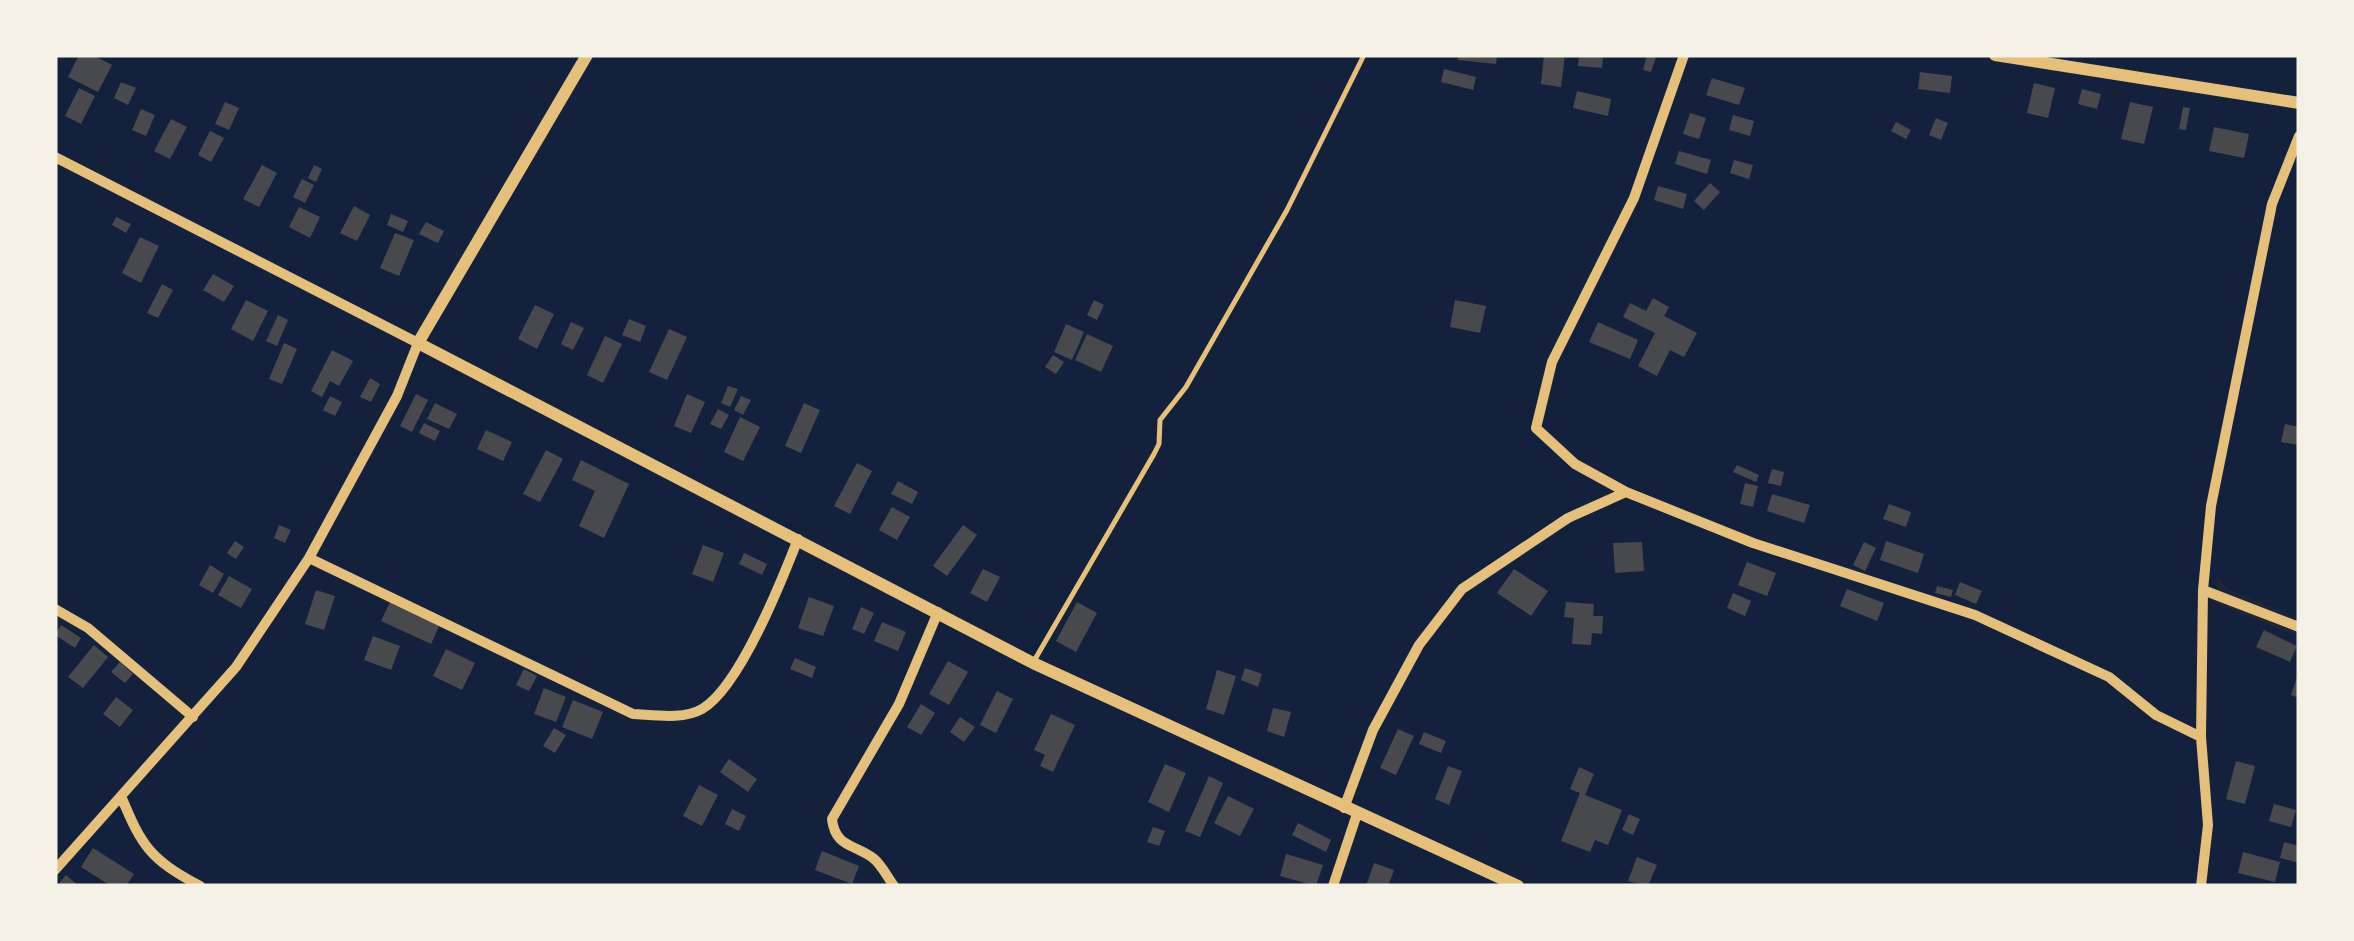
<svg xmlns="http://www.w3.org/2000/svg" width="2354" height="941" viewBox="0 0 2354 941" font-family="'PT Sans',sans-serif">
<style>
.green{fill:#1d2539}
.building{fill:#48494c}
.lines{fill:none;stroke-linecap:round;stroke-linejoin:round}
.service{stroke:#e5c07b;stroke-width:5}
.minor{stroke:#e5c07b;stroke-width:10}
.tertiary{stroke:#e5c07b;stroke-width:12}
</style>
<rect width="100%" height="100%" fill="#14213d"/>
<!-- green -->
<path class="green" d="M2217,576L2227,588L2299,619V637L2216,603Z"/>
<!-- building -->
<path class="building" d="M79,55H93L112,65L98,92L68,77Z
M1458,55H1497L1496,64L1458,60Z
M1544,55H1565L1561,87L1541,84Z
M1579,55H1603L1602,68L1578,66Z
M1647,55L1656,57L1651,72L1643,70Z
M1444,69L1476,77L1473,90L1441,82Z
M1920,72L1952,76L1950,93L1918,89Z
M1712,78L1745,88L1739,105L1706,95Z
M121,82L136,88L128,105L114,98Z
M2034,83L2055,88L2048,118L2027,113Z
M79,88L95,96L81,124L65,116Z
M2082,89L2101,94L2097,109L2078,104Z
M1577,91L1611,99L1608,116L1573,108Z
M225,102L239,108L229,130L215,124Z
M2130,102L2153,107L2144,144L2121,139Z
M2183,107L2190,108L2186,130L2179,129Z
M141,109L155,115L146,136L132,130Z
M1690,113L1706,118L1699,139L1683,134Z
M1733,115L1754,121L1750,136L1729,130Z
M1936,118L1948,123L1941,140L1929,135Z
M171,119L187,127L170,159L154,151Z
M1896,122L1911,130L1906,139L1891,131Z
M2214,127L2249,134L2244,158L2209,151Z
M210,131L224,138L211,162L198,155Z
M1679,151L1711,160L1707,174L1675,164Z
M1734,160L1753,165L1749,179L1730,173Z
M262,165L277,173L259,207L243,199Z
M314,165L322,169L316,182L308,178Z
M302,179L314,185L305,203L293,197Z
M1710,183L1720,192L1704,210L1694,201Z
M1658,186L1687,194L1683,209L1654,200Z
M354,206L370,215L357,241L340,233Z
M299,207L320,217L310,238L289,227Z
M391,214L408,221L403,232L387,225Z
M116,217L131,224L126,233L112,225Z
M426,222L444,231L438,243L419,234Z
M395,233L414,240L399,276L380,268Z
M140,237L159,246L141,283L122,273Z
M213,274L234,286L224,302L203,290Z
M162,284L173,290L158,318L147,313Z
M1653,298L1669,307L1664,316L1697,333L1684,357L1670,350L1657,376L1638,366L1655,333L1623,317L1630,303L1646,311Z
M246,300L268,311L253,341L231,329Z
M1094,300L1104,305L1097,320L1087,315Z
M1455,300L1486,306L1480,333L1450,327Z
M535,305L554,314L537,349L518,339Z
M278,315L288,320L277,346L266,341Z
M629,319L646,326L640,342L622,335Z
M571,322L584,328L573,350L561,344Z
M1598,322L1638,340L1630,359L1589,342Z
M1066,324L1084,332L1072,360L1054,352Z
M669,329L687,337L667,380L649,372Z
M1087,334L1113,346L1101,372L1075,360Z
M605,336L622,344L603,383L587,375Z
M284,343L297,349L282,384L269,379Z
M332,350L353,361L339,386L330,381L322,397L311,391Z
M1053,355L1064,362L1056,374L1045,367Z
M370,378L380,384L371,402L360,397Z
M728,386L738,389L730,407L721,403Z
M416,394L428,400L412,432L400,426Z
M687,394L705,402L691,433L674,426Z
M330,396L342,402L335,416L323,410Z
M741,396L751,400L743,415L734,410Z
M435,403L457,414L449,429L427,419Z
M804,403L820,410L801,453L785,446Z
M718,409L729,415L721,429L710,424Z
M740,417L760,427L743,461L724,452Z
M424,423L440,431L435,441L419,433Z
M2285,424L2299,427V445L2281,442Z
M486,430L512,442L503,461L477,449Z
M546,450L563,459L540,502L523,494Z
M581,460L629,484L604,538L579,526L595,491L572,480Z
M857,463L872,471L850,514L834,506Z
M1737,465L1759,475L1756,482L1733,472Z
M1772,469L1784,472L1781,486L1768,483Z
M898,481L918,492L912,504L891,494Z
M1745,483L1758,486L1753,507L1740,504Z
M1772,494L1810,505L1804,523L1767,511Z
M1889,504L1911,512L1906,527L1883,519Z
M892,507L910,517L897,540L879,530Z
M279,525L291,530L285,543L274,538Z
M963,525L977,535L947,576L933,566Z
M235,541L244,547L236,559L227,553Z
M1886,541L1924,554L1918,573L1880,560Z
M1642,542L1644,571L1615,573L1613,543Z
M1864,542L1876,548L1865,571L1853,565Z
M703,545L724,553L713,582L692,574Z
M744,553L767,564L762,575L739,564Z
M1747,562L1776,573L1767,596L1738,585Z
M210,565L224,574L213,593L199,585Z
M983,569L1000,577L987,602L970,593Z
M1514,569L1548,591L1531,616L1497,593Z
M229,576L252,589L241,608L218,595Z
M1960,582L1982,591L1976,604L1955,595Z
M1937,586L1953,590L1951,597L1935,593Z
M1847,589L1884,603L1877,621L1840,606Z
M316,590L335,596L324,630L305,624Z
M1733,593L1751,601L1745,616L1727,608Z
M809,597L834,606L823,636L798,628Z
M390,602L440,624L431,644L381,621Z
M1077,602L1097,613L1076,652L1056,641Z
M1566,602L1594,604L1593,616H1603L1602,634L1592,633L1591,645L1572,644L1574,618L1564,617Z
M861,607L874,613L864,634L852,629Z
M882,622L906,632L898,651L874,641Z
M61,625L81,638L75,648L55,635Z
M2264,630L2297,646L2290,662L2256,647Z
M373,636L400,646L391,670L364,660Z
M94,645L108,657L83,688L68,677Z
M446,649L475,663L462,690L433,676Z
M795,658L816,667L812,678L790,669Z
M948,661L968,672L949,705L929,694Z
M120,662L133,674L125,683L111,672Z
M1245,668L1262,674L1258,687L1241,680Z
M524,669L537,676L529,691L516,685Z
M1217,670L1236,676L1224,715L1206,709Z
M2298,674H2299V698L2291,695Z
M544,688L566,697L556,722L534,714Z
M997,691L1013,699L996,733L980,725Z
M116,697L133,710L120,727L103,714Z
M573,700L603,712L592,739L562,727Z
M921,704L935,713L921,735L907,727Z
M1273,708L1291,712L1284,737L1267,731Z
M1051,714L1075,725L1053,772L1040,766L1045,755L1034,750Z
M960,717L975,727L964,742L950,732Z
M554,728L566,735L555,753L543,746Z
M1398,729L1414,736L1396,775L1380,768Z
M1424,732L1446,741L1441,753L1419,744Z
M729,759L757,779L748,792L720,772Z
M2236,761L2255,766L2245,804L2226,799Z
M1165,764L1186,773L1169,812L1148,802Z
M1448,766L1462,771L1449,805L1435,799Z
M1579,767L1594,774L1585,795L1622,810L1608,845L1595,840L1590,852L1561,841L1580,793L1570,789Z
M1209,776L1223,783L1200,837L1185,831Z
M699,785L718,795L702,826L683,816Z
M1228,796L1254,809L1240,836L1214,823Z
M2274,804L2296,810L2291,827L2269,821Z
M732,809L746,816L739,831L725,824Z
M1629,814L1640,819L1633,835L1622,830Z
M1298,823L1331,840L1326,852L1292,835Z
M1153,827L1165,831L1159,846L1147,842Z
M2284,842L2299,846V863L2280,858Z
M93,848L134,874L126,886H111L81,867Z
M822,851L859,866L852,884L815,870Z
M2243,852L2280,862L2275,882L2238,873Z
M1286,854L1323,865L1316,886L1280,876Z
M1637,857L1657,865L1648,886L1628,881Z
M1374,863L1394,870L1388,886H1366Z
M66,875L79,886H57Z"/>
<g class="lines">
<!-- service -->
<path class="service" d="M1034,661L1154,454L1159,444L1160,420L1186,387L1287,210L1364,55"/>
<!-- minor -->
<path class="minor" d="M1684,55L1634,198L1552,362L1536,428L1575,464L1626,492L1753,543L1975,615L2109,677L2156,715L2201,737
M55,157L418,343L397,396L309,558L236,667L55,870
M309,558L633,714C654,715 683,720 702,709C740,687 782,580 798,539
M2203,590L2299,627
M55,609L88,628L193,717
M121,796C142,847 150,859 200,886
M1344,808L1373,730L1419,645L1462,589L1568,518L1626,492
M894,886C887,877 882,865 873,858C854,844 835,847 832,819L899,704L938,612
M1333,886L1357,814
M2201,886L2208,825L2201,737L2203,590L2211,506L2272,204L2299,136"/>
<!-- tertiary -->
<path class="tertiary" d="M587,55L418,343L1033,663L1518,886
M1995,55L2299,103"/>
</g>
<!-- border -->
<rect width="2354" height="941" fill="none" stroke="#f6f1e7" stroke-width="115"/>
</svg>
